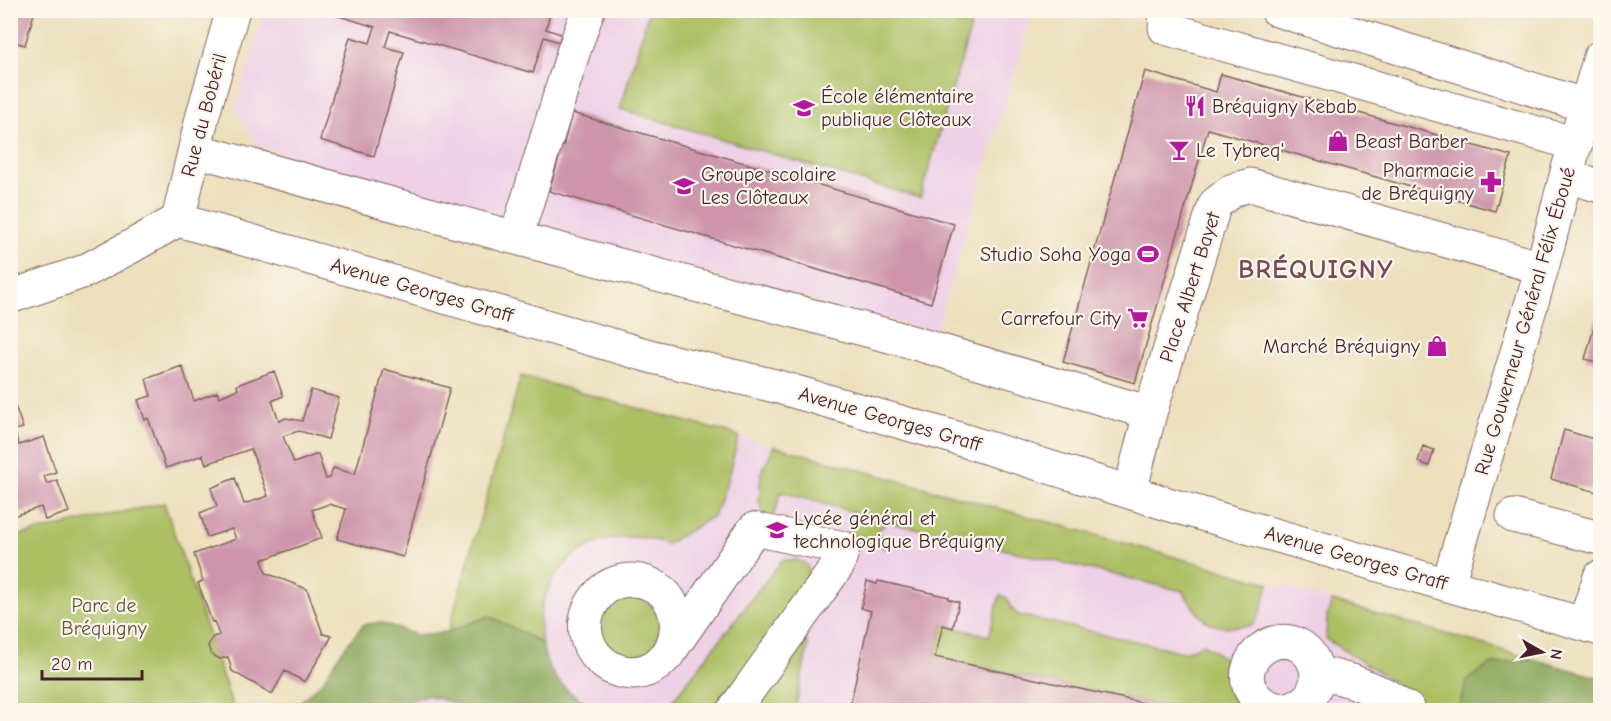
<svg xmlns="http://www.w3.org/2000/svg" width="1611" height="721" viewBox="0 0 1611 721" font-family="'Comic Neue',sans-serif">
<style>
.built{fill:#eed0e7}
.green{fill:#acbf63;stroke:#7b6f47;stroke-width:1.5}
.forest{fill:#89a659;stroke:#6a6242;stroke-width:1.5}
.building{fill:#ce95ac}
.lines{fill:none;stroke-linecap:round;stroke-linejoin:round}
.minor-casing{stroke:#83625e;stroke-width:35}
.minor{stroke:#fff;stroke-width:33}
.labels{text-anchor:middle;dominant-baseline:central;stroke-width:4.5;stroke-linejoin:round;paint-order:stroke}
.poi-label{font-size:20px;fill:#4a1f2b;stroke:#fbf7ec;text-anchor:start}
.street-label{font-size:20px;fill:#4a1f2b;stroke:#fbf7ec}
.park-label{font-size:20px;fill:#674f3c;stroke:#fbf7ec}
.district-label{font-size:26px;font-weight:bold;letter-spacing:1.5px;fill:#784858;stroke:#fbf7ec}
</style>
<rect width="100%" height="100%" fill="#fbf7ec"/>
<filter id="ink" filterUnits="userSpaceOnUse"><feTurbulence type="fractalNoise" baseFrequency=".0167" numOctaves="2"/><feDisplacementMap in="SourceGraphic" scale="12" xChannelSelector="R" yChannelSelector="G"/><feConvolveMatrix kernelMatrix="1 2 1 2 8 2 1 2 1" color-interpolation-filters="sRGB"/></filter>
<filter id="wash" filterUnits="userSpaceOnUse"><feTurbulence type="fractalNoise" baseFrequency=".008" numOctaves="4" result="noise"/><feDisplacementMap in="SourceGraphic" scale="24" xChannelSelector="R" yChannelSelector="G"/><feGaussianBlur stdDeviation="1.35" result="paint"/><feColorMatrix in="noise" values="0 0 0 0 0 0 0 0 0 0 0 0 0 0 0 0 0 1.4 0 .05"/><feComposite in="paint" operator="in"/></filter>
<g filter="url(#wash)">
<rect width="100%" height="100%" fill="#ecdfbc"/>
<!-- built -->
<path class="built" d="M264,11H1033L936,332L519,226L258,146L236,109Z
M521,376L1300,591L1600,678V710H287L448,632Z"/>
<!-- green -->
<path class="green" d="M649,11H916L971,27L920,198L620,109Z
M521,376L739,436L728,477L714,516L667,544C623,528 578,540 553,580C546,592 540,606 540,620C539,627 541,636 542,643L489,616L448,632Z
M774,446L1269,583L1261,611L1253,625C1211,630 1205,627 1183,591L888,522L877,531L890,549L847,538L854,512L781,492L773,518L764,514L759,502L761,473Z
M164,503L234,710H11V537Z
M782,560H797L807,565L810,577L724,710H672L667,708Z
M1000,595L1007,598L1011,608L1018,615L1184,652L1203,644C1214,650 1233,663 1236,677C1238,688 1235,700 1233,710H1179L935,657L943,625L989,636Z
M600 627a30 30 0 1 1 60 0a30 30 0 1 1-60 0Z
M1332,601L1533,659L1489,665L1467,681L1458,710H1425C1400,682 1358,660 1326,639L1327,616Z
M802,638L807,639L808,646L795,710H747Z"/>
<!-- forest -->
<path class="forest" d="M489,616L542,643C544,652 546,663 551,671C564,693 589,707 614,710H475L427,695L385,708L383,710H287H291L323,681L342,651L363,625L380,622L416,635L448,632Z
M1533,659L1600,678V710H1458L1467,681L1489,665Z"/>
<g id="blocks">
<!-- building -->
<path class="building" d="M10,10H35L25,45L10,41Z
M320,10H551L546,29L561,34L559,42L544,37L533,73L390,31L385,47L404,52L374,156L320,140L350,37L370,43L375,27Z
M1145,71L1216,92L1221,74L1511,156L1495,211L1208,129L1135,383L1063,362Z
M572,113L954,224L931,303L549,191L559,158H545L551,138L563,146Z
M1600,306V363L1585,359Z
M182,366L194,401L217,392L219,397L238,389L237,385L274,371L283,396L272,401L279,421L286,418L302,421L311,390L339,398L328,439L299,431L283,436L294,463L318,454L326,479L330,478L333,468L355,474L384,369L450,388L403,557L337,539L346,509L329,504L312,510L322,538L262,560L266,573L307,589L323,634L332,636L305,682L285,671L272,694L232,671L228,657L220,659L211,654L208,646L213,637L219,635L214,621L212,622L198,583L203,581L194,554L236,539L232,529L207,537L200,513L217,506L211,488L235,478L244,504L268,496L251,449L206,464L203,455L166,468L148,418L145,420L138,400L151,396L146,379Z
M15,406L23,428L14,430L19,445L44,437L56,472L44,476L47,484L57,480L69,512L45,520L41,507L10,517V408Z
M1564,430L1600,441V493L1551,479Z
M1423,446L1434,450L1429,466L1418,462Z
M867,581L877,584L878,581L949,597L948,599L959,602L953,628L943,625L935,657L1175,710H849L871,611L861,608Z"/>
</g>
</g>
<g filter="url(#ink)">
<use href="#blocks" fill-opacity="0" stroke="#83625e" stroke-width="1.5"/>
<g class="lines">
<defs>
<path id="minor" d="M1166,10L1165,28L1576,144
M1277,10L1587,106
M195,150L516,238L901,339L1150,413
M1566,176L1600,186
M178,220L653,357L775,386L953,437L1171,505L1600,629
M178,220L203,114L233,10
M516,238L573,53L588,10
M10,297L85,271L132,246L178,220
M1128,491L1132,484L1150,413L1215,204L1233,190L1250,185L1542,268
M1513,516L1600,538
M1448,584L1542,268L1566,176L1600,57
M1584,624L1600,577
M668,654C687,622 673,583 633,580C621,580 608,584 600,593C558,638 616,695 658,664C661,661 665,658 668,654L754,529L843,548L838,565L734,710
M1317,672L1352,681L1384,694L1409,710
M1282,710C1255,706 1237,682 1254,657C1259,650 1265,646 1273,643C1316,630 1340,699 1284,710"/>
</defs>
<!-- minor casing -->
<use href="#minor" class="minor-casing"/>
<!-- minor -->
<use href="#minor" class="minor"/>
</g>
</g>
<!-- icons -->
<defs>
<symbol id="restaurant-bare" viewBox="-9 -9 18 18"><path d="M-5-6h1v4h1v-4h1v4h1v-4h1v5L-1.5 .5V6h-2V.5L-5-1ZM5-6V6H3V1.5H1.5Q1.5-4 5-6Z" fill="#b5179e" stroke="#fbf7ec" stroke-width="2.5" paint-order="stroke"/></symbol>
<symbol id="school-bare" viewBox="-9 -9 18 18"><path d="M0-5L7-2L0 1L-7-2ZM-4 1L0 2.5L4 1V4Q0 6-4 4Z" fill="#b5179e" stroke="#fbf7ec" stroke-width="2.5" paint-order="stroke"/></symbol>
<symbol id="shop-bare" viewBox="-9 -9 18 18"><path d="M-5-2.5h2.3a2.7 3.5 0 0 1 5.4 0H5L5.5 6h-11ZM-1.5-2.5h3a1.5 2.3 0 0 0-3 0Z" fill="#b5179e" stroke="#fbf7ec" stroke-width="2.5" paint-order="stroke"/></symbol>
<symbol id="bar-bare" viewBox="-9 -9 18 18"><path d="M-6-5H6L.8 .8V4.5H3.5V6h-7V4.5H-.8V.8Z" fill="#b5179e" stroke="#fbf7ec" stroke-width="2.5" paint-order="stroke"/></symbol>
<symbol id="pharmacy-bare" viewBox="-9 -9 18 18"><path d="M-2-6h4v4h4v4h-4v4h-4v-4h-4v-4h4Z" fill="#b5179e" stroke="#fbf7ec" stroke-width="2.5" paint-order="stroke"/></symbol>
<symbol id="stadium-bare" viewBox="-9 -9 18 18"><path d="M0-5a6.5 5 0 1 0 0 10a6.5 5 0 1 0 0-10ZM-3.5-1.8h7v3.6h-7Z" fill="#b5179e" stroke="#fbf7ec" stroke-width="2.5" paint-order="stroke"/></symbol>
<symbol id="supermarket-bare" viewBox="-9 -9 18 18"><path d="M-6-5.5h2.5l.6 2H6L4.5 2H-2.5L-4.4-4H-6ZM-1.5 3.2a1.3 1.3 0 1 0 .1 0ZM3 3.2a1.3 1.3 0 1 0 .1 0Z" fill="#b5179e" stroke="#fbf7ec" stroke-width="2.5" paint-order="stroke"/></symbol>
</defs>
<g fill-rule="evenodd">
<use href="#restaurant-bare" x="1180" y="91" width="30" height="30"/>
<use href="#school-bare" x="789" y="93" width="30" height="30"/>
<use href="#shop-bare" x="1323" y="126" width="30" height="30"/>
<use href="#bar-bare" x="1164" y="135" width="30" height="30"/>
<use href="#pharmacy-bare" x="1476" y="167" width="30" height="30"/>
<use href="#school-bare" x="669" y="171" width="30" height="30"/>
<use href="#stadium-bare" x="1133" y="239" width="30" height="30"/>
<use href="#supermarket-bare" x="1123" y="303" width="30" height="30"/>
<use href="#shop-bare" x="1422" y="331" width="30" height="30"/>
<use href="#school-bare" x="762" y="515" width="30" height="30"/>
</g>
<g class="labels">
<!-- poi labels -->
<g class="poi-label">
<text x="821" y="96">École élémentaire<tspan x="821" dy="23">publique Clôteaux</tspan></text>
<text x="1212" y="106">Bréquigny Kebab</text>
<text x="1355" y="141">Beast Barber</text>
<text x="1196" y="150">Le Tybreq'</text>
<text x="1474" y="170" text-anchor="end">Pharmacie<tspan x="1474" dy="23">de Bréquigny</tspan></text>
<text x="701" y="174">Groupe scolaire<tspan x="701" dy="23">Les Clôteaux</tspan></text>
<text x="1131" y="254" text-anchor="end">Studio Soha Yoga</text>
<text x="1121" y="318" text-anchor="end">Carrefour City</text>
<text x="1420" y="346" text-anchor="end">Marché Bréquigny</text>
<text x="794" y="518">Lycée général et<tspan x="794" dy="23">technologique Bréquigny</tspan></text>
</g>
<!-- street labels -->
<g class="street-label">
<text transform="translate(204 115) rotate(-75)">Rue du Bobéril</text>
<text transform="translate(1190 287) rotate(-72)">Place Albert Bayet</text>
<text transform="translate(422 290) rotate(16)">Avenue Georges Graff</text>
<text transform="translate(1525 321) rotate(-74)">Rue Gouverneur Général Félix Éboué</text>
<text transform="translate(890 419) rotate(16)">Avenue Georges Graff</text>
<text transform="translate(1356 558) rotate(16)">Avenue Georges Graff</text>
</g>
<!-- park labels -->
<g class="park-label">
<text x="104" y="605">Parc de<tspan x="104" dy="23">Bréquigny</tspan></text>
</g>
<!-- district labels -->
<g class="district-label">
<text x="1316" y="270">BRÉQUIGNY</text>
</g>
</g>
<!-- margin -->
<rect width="1611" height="721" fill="none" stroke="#fbf7ec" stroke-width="36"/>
<!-- north arrow -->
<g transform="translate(1542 652) rotate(99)" stroke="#fbf7ec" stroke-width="4.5" paint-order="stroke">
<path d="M0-4.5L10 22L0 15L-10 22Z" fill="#4a1f2b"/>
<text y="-9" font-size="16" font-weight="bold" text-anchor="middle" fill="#4a1f2b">N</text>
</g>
<!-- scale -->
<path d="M42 670v9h100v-9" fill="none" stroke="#4a1f2b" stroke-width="3"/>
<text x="51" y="670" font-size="18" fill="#4a1f2b" stroke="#fbf7ec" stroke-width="4.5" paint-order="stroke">20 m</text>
</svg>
